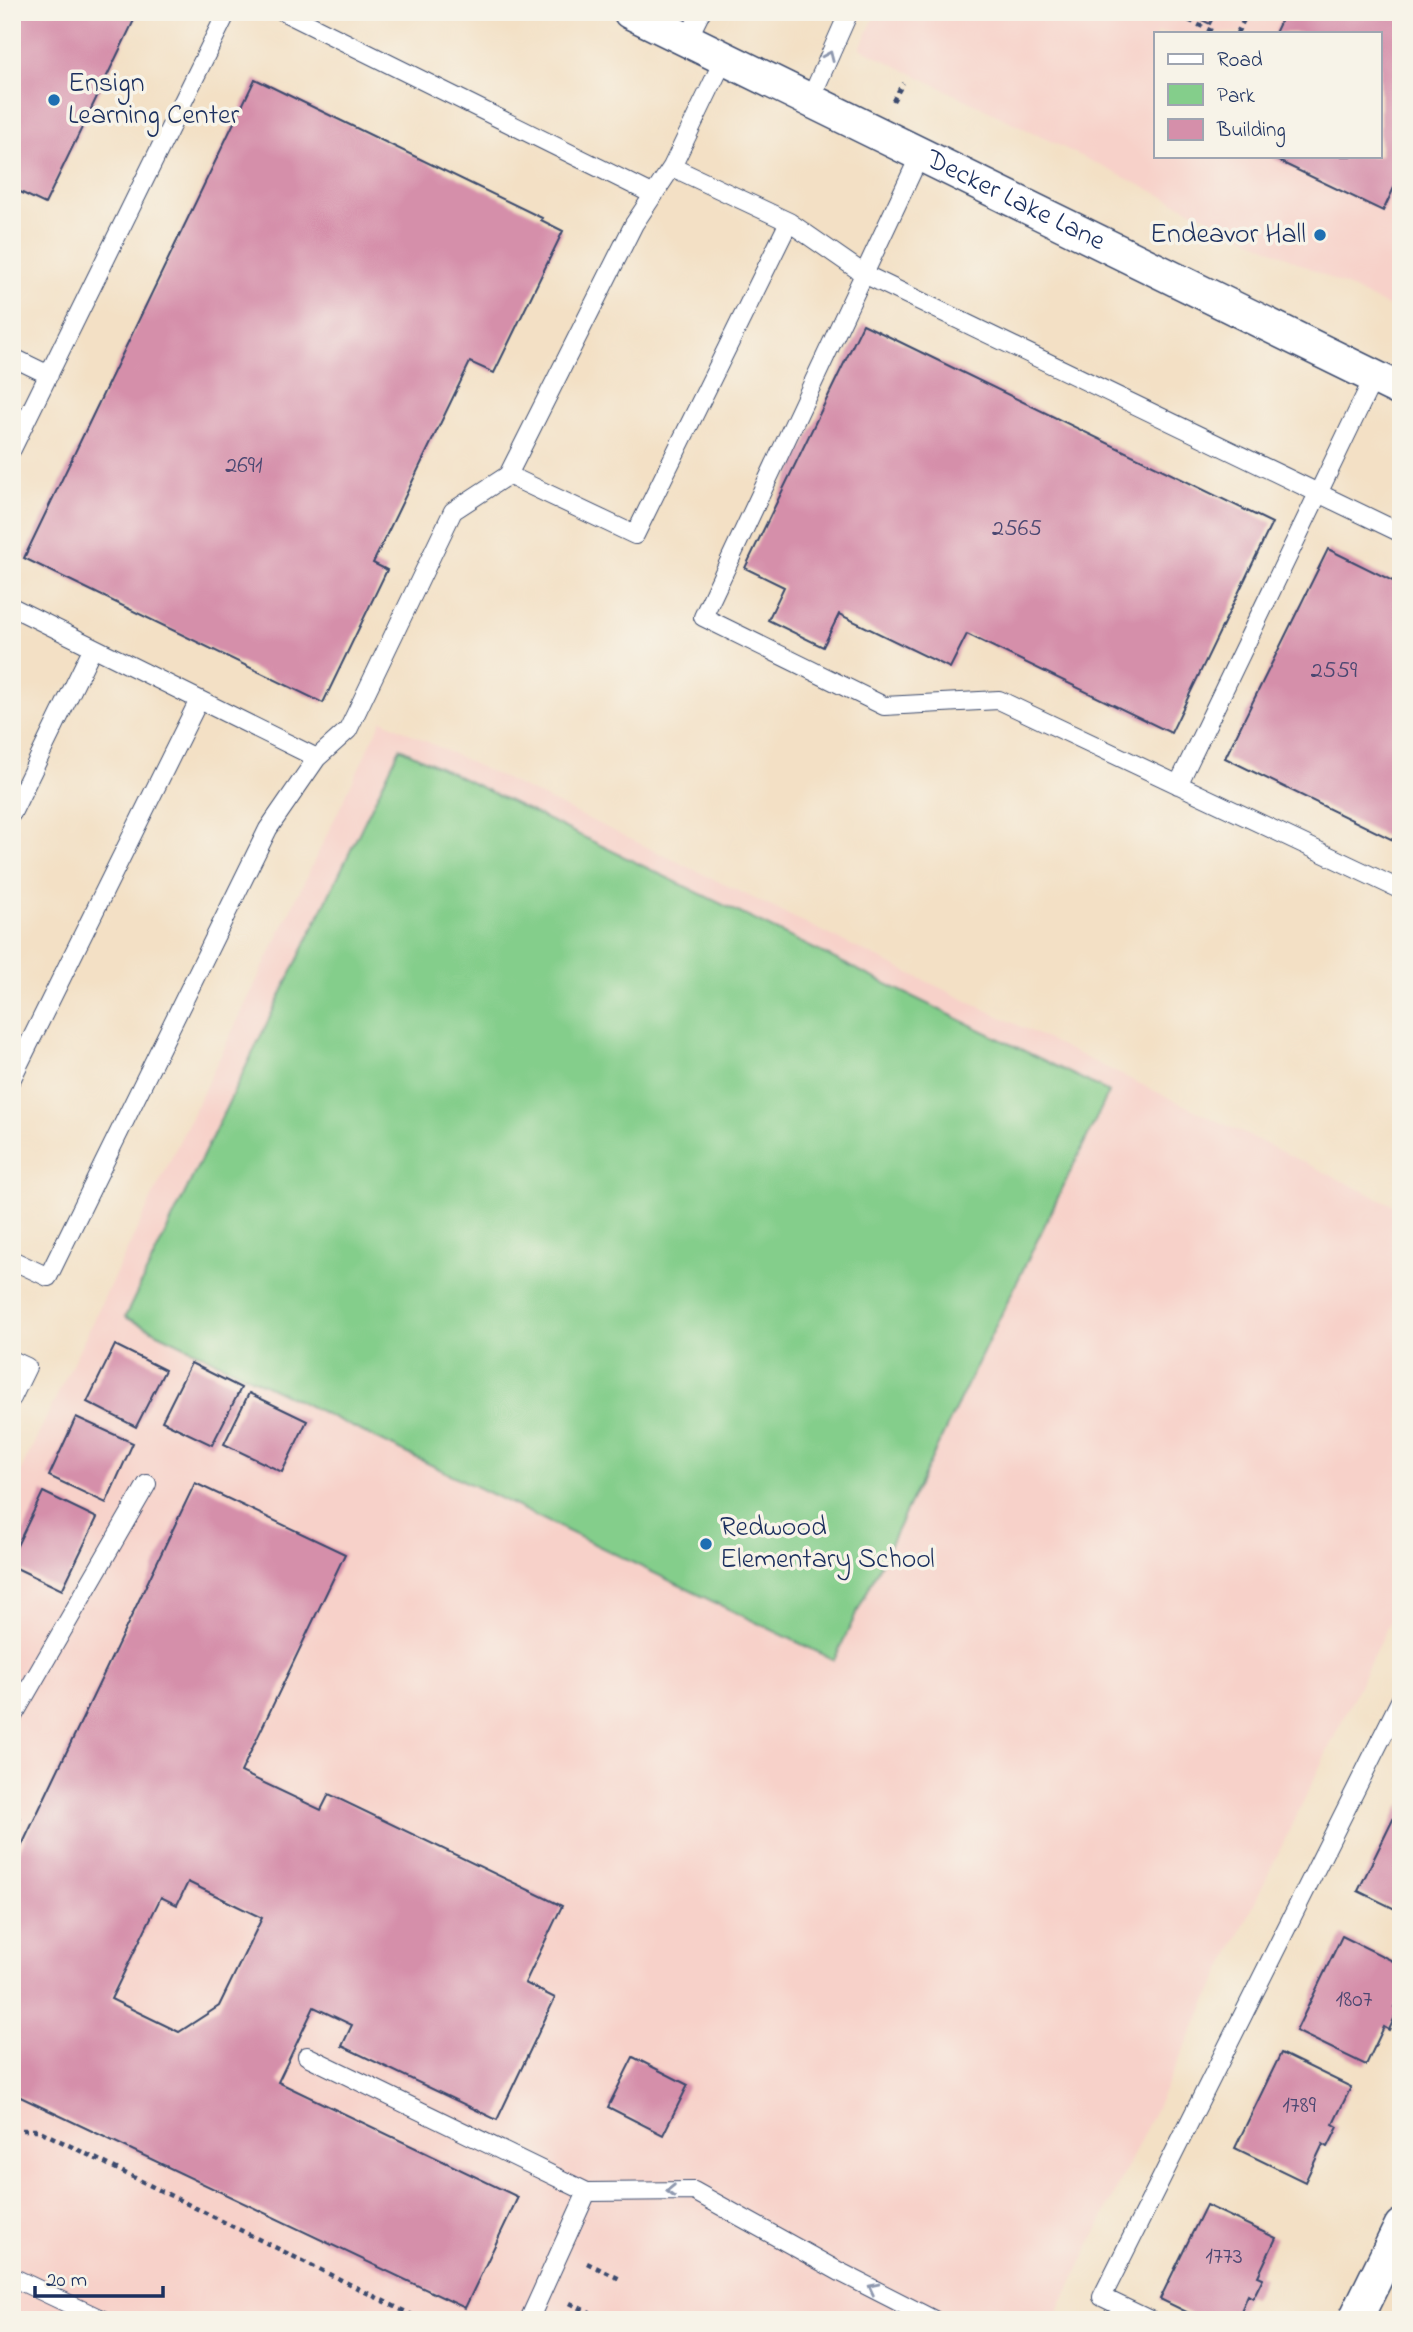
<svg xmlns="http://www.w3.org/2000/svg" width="1413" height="2332" viewBox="0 0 1413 2332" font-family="'Indie Flower',sans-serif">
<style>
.built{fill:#f7d1c9;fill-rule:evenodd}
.green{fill:#84ce8b;stroke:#507e74;stroke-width:2}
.building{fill:#d58faa;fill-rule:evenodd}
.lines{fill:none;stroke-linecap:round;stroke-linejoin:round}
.lane-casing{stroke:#3b4a6d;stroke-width:20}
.street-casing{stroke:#3b4a6d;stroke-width:36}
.path{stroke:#3b4a6d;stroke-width:4.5;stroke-dasharray:5 5;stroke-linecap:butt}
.lane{stroke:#fff;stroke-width:18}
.street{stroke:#fff;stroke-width:33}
.oneway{stroke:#8d97ae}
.poi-dot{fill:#1f6fb2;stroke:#f7f3e8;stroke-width:2.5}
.labels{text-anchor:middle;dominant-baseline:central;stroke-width:7;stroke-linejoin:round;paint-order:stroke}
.number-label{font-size:24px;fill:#4a4771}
.poi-label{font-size:28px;fill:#1b2f5e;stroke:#f7f3e8;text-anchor:start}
.street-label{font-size:28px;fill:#1b2f5e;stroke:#f7f3e8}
</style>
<rect width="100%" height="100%" fill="#f7f3e8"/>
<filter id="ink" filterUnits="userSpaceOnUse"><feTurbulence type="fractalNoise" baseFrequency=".0143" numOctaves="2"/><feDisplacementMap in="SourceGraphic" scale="14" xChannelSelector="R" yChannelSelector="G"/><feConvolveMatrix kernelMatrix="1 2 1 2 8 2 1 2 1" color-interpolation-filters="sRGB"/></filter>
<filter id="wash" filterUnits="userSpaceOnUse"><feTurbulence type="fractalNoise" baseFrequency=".00686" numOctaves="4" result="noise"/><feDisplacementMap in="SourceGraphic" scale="28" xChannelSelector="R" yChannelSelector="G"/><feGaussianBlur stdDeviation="1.57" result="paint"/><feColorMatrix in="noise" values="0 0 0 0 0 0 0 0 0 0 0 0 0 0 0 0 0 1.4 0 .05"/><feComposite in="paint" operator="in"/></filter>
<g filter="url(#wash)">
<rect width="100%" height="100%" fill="#f3e0c5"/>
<!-- built -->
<path class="built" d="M877,12H1401V313L860,48ZM1156,33H1380V156H1156Z
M382,720L1401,1209V1598L1054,2320H12V1489Z"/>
<!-- green -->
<path class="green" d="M400,748L1109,1092L834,1660L125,1317Z"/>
<g id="blocks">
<!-- building -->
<path class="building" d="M12,12H138L45,204L12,188Z
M1186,12H1216L1210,24Z
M1285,12H1401V173L1383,211L1268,156H1380V33H1275Z
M255,79L542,218L541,220L563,231L494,373L470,362L373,563L387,570L323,703L24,558Z
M863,324L1272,523L1171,733L967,634L950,668L839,614L823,647L768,620L784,587L745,568Z
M1328,549L1401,585V844L1225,758Z
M115,1345L165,1370L136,1427L87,1402Z
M191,1363L241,1388L212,1445L162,1421Z
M249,1393L307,1421L282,1472L224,1444Z
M76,1417L133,1443L106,1503L49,1476Z
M195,1483L345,1554L241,1772L321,1810L329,1794L562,1906L525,1983L555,1998L497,2120L342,2046L352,2025L314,2007L278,2082L518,2197L465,2308L12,2093V1866ZM188,1882L262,1918L219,2006L179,2032L111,1999L161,1897L177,1905Z
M43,1492L97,1518L62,1590L12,1566V1556Z
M1401,1803V1912L1358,1891Z
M1342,1936L1401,1965V1993L1394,2007L1398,2010L1389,2030L1384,2027L1366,2065L1296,2031Z
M1281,2053L1351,2087L1333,2124L1338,2127L1328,2147L1323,2144L1305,2182L1235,2148Z
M633,2057L688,2085L663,2135L608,2107Z
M1206,2205L1276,2238L1258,2276L1263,2278L1253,2298L1248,2295L1237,2320H1203L1160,2299Z"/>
</g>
</g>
<g filter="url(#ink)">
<use href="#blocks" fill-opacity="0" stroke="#3b4a6d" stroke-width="2"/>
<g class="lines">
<defs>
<path id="lane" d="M284,12L654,195
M687,40L701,12
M724,59L672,167L789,222L864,274L1401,533
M810,100L849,12
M920,155L703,617L884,706L999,700L1401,890
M672,167L634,224L508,475L635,535L789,222
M12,357L49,375
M12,449L227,12
M12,607L317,758L348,730L453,511L508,475
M1178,785L1374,377
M12,813L93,647
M12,1078L199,700
M12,1260L48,1277L268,829L317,758
M12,1360L27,1367L12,1398
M12,1718L147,1484
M307,2056L587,2192
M12,2277L103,2320
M529,2320L587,2192L694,2191L840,2272L934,2320
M1150,2320L1102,2297L1401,1699"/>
<g id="street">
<path id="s1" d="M630,12L1401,390"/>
<path d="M1355,2320L1401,2226"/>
</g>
</defs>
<!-- lane casing -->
<use href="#lane" class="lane-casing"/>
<!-- street casing -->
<use href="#street" class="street-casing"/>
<!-- path -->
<path class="path" d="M1171,12L1216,33
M1237,33L1248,12
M893,101L903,83
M12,1814L21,1819
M12,2130H38L422,2320
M587,2263L622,2280
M570,2303L602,2319"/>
<!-- lane -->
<use href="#lane" class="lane"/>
<!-- street -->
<use href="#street" class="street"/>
</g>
<!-- one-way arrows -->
<defs><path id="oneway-chevron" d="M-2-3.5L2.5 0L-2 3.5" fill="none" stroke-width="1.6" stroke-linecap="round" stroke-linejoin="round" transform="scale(1.75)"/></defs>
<g class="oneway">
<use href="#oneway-chevron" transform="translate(829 56) rotate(-66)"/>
<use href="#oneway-chevron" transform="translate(671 2191) rotate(179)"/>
<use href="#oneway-chevron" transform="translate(873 2288) rotate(-153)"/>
</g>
</g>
<!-- markers -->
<g class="poi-dot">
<circle cx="54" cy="100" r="7"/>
<circle cx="1320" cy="235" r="7"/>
<circle cx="706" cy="1544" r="7"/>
</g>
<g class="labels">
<!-- number labels -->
<g class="number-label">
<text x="244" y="466">2691</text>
<text x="1017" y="529">2565</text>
<text x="1334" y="671">2559</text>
<text x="1354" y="2000">1807</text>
<text x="1299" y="2106">1789</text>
<text x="1224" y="2257">1773</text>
</g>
<!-- poi labels -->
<g class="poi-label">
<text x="68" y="84">Ensign<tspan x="68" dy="32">Learning Center</tspan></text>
<text x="1306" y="235" text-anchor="end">Endeavor Hall</text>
<text x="720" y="1528">Redwood<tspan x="720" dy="32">Elementary School</tspan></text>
</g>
<!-- street labels -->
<g class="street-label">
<text stroke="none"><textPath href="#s1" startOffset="429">Decker Lake Lane</textPath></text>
</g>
</g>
<!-- margin -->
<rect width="1413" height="2332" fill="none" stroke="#f7f3e8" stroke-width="42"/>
<!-- legend -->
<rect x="1154" y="32" width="228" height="126" fill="#f7f3e8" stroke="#9fa5b1" stroke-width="2"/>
<rect x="1168" y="54" width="35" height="10" fill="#ffffff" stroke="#9fa5b1" stroke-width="2"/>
<text x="1217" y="66" font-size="21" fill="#1b2f5e">Road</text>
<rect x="1168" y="84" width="35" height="21" fill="#84ce8b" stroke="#9fa5b1" stroke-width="2"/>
<text x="1217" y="102" font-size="21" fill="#1b2f5e">Park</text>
<rect x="1168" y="119" width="35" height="21" fill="#d58faa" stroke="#9fa5b1" stroke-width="2"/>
<text x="1217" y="136" font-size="21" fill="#1b2f5e">Building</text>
<!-- scale -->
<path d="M35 2286v10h128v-10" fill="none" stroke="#1b2f5e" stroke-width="3.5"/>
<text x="46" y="2286" font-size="21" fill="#1b2f5e" stroke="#f7f3e8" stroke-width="5" paint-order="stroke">20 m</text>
</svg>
